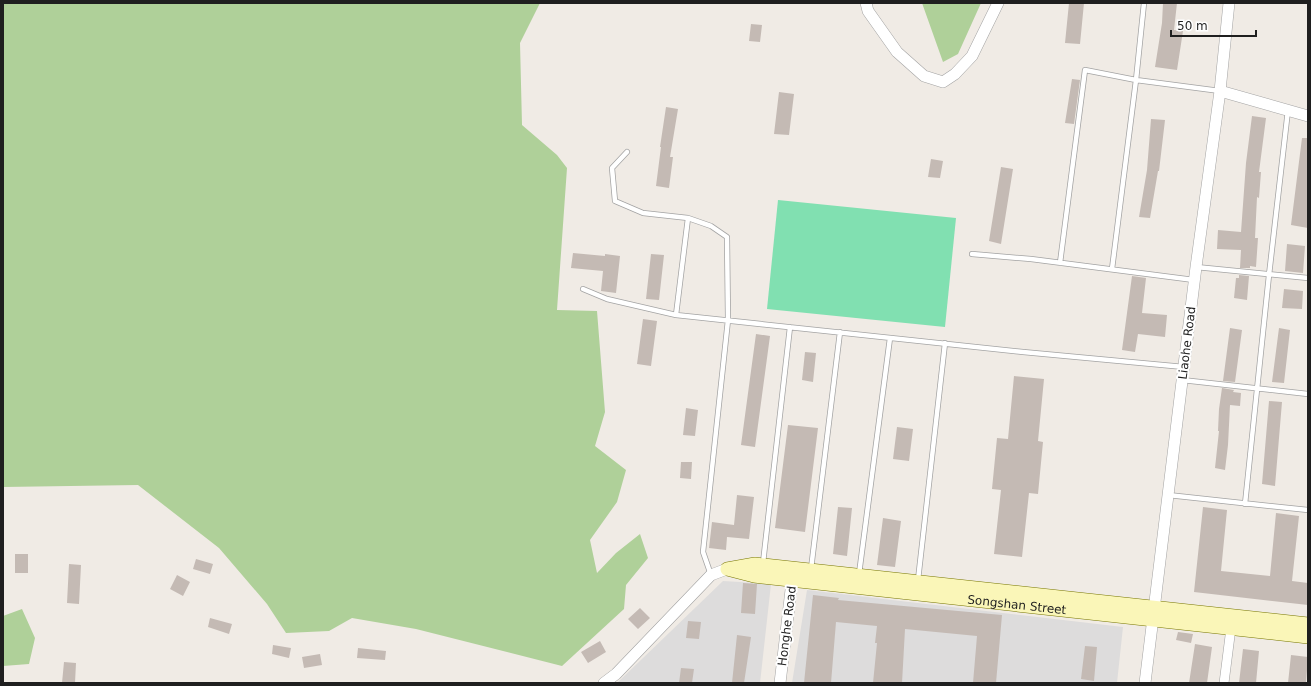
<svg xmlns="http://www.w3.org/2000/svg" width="1311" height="686" viewBox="0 0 1311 686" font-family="'DejaVu Sans',sans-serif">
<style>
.residential{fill:#dddcdc}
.forest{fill:#afd099}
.pitch{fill:#81e0b1}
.building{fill:#c4bab4}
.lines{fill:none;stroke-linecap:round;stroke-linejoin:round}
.service-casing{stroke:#a3a3a3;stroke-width:6}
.minor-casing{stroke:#a3a3a3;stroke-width:10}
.tertiary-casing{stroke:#a3a3a3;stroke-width:12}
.secondary-casing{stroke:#787703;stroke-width:14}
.service{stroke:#fff;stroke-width:4.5}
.minor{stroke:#fff;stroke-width:9}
.tertiary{stroke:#fff;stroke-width:11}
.secondary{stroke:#faf6b8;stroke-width:13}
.labels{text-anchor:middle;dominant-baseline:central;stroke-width:4;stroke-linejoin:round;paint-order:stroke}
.street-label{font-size:12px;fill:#1f1f1f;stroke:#fff}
</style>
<rect width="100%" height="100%" fill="#f0ebe5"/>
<!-- residential -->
<path class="residential" d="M723,581L771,584L760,683H617Z
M807,590L1123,627L1117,683H792Z"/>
<!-- forest -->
<path class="forest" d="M3,3H540L520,43L522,125L557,155L567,168L557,310L597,311L605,412L595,446L626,470L617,502L590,540L597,573L616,553L640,534L648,558L626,585L624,609L562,666L416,629L352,618L329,631L286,633L267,604L219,548L138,485L3,487Z
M922,3H981L958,54L943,62Z
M22,609L35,638L29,664L3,666V616Z"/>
<!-- pitch -->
<path class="pitch" d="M778,200L956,218L945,327L767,309Z"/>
<!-- building -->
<path class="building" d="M1069,3H1084L1080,44L1065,43Z
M1163,3H1177L1174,30L1183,31L1177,70L1155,67L1162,23Z
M751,24L762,25L760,42L749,41Z
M1072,79L1080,80L1074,124L1065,123Z
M779,92L794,94L789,135L774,134Z
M666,107L678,109L670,157H673L669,188L656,186L661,147H660Z
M1252,116L1266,118L1259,172H1261L1259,198L1257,197L1255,238H1258L1256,267L1250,266V268H1240L1241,250L1217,249L1218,230L1241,232L1246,163Z
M1151,119L1165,120L1159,171H1158L1150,218L1139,217L1147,170Z
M1302,138H1308V228L1291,225Z
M931,159L943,161L940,178L928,177Z
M1001,167L1013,169L1001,244L989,241Z
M1287,244L1305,246L1303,273L1285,271Z
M573,253L605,256V254L620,256L616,293L601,291L603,271L571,268Z
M651,254L664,255L659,300L646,299Z
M1239,275L1249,276L1247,300L1234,298L1236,278H1239Z
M1132,276L1146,278L1142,313L1167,315L1165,337L1138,334L1135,352L1122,350Z
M1284,289L1303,291L1302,309L1282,308Z
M643,319L657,321L651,366L637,364Z
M1230,328L1242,330L1235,382L1223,381Z
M1279,328L1290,330L1284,383L1272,382Z
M756,334L770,336L755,447L741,445Z
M805,352L816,353L813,382L802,380Z
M1014,376L1044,379L1038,441L1043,442L1038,494L1029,493L1022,557L994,554L1001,490L992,489L997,438L1008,439Z
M1222,388L1234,390L1233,392L1241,393L1240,406L1230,405L1228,445L1225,470L1215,468L1219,431H1218L1219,409Z
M1269,401L1282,402L1275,486L1262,484Z
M686,408L698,410L695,436L683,435Z
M788,425L818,428L805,532L775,528Z
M897,427L913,429L909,461L893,459Z
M681,462H692L691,479L680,478Z
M737,495L754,497L749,539L727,537L726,550L709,548L712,522L734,525Z
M838,507L852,508L847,556L833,554Z
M1203,507L1227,510L1221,571L1270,576L1276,513L1299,516L1292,581L1308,583V605L1194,592Z
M883,518L901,521L895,567L877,565Z
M15,554H28V573H15Z
M196,559L213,564L210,574L193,569Z
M69,564L81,565L79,604L67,603Z
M177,575L190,582L183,596L170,589Z
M743,583L757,584L755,614L741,613Z
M813,595L839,598L838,600L1002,615L996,683H973L977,636L905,629L902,683H873L877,643H875L877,626L836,622L831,683H804Z
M640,608L650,618L638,629L628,619Z
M210,618L232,624L229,634L208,627Z
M688,621L701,622L699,639L686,638Z
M1178,632L1193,634L1191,643L1176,640Z
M737,635L751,637L744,683H732Z
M600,641L606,652L588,663L581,652Z
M1195,644L1212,647L1207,683H1189Z
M273,645L291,648L289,658L272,654Z
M1085,646L1097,647L1094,681L1081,679Z
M358,648L386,651L385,660L357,658Z
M1243,649L1259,651L1256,683H1239Z
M320,654L322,665L304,668L302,657Z
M1291,655L1308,657L1306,683H1288Z
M64,662L76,663L75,683H62Z
M681,668L694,669L692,683H679Z"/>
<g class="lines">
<defs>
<path id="service" d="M627,152L612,168L615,201L643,213L688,218L711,226L727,237L728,320L703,552L711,575
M688,218L676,315L1023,352L1184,367
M972,254L1031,259L1194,280
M1060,263L1085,70L1136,80L1220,91
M1196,267L1308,278
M1112,269L1136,80L1144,3
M583,289L607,299L676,315
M1182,380L1308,394
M1168,495L1308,510
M1245,504L1269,275L1288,110
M763,563L790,327
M811,569L840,332
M859,574L890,338
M918,580L945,343"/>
<path id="minor" d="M1224,683L1231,628"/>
<path id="tertiary" d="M866,3L868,11L897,52L924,76L943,82L955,74L972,56L998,3
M1220,91L1308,116
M604,683L616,674L711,575L727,569
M780,683L793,573
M1145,683L1196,267L1220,91L1229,3"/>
<g id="secondary">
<path id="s1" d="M1308,624L755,564L727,569L754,576L1308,637"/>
</g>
</defs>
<!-- service casing -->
<use href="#service" class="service-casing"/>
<!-- minor casing -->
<use href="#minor" class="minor-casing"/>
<!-- tertiary casing -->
<use href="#tertiary" class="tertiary-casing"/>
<!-- secondary casing -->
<use href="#secondary" class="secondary-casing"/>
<!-- service -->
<use href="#service" class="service"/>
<!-- minor -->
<use href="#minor" class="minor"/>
<!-- tertiary -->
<use href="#tertiary" class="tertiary"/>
<!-- secondary -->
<use href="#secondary" class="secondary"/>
</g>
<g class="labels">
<!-- street labels -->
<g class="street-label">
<text transform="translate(1187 343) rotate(-83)">Liaohe Road</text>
<text stroke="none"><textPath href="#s1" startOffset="877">Songshan Street</textPath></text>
<text transform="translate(787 626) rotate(-83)">Honghe Road</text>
</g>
</g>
<!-- border -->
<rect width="1311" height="686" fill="none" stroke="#1f1f1f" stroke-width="8"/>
<!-- scale -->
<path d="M1171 30v6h85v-6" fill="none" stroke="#1f1f1f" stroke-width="2"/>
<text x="1177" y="30" font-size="12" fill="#1f1f1f" stroke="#ffffff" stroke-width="3" paint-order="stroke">50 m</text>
</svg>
